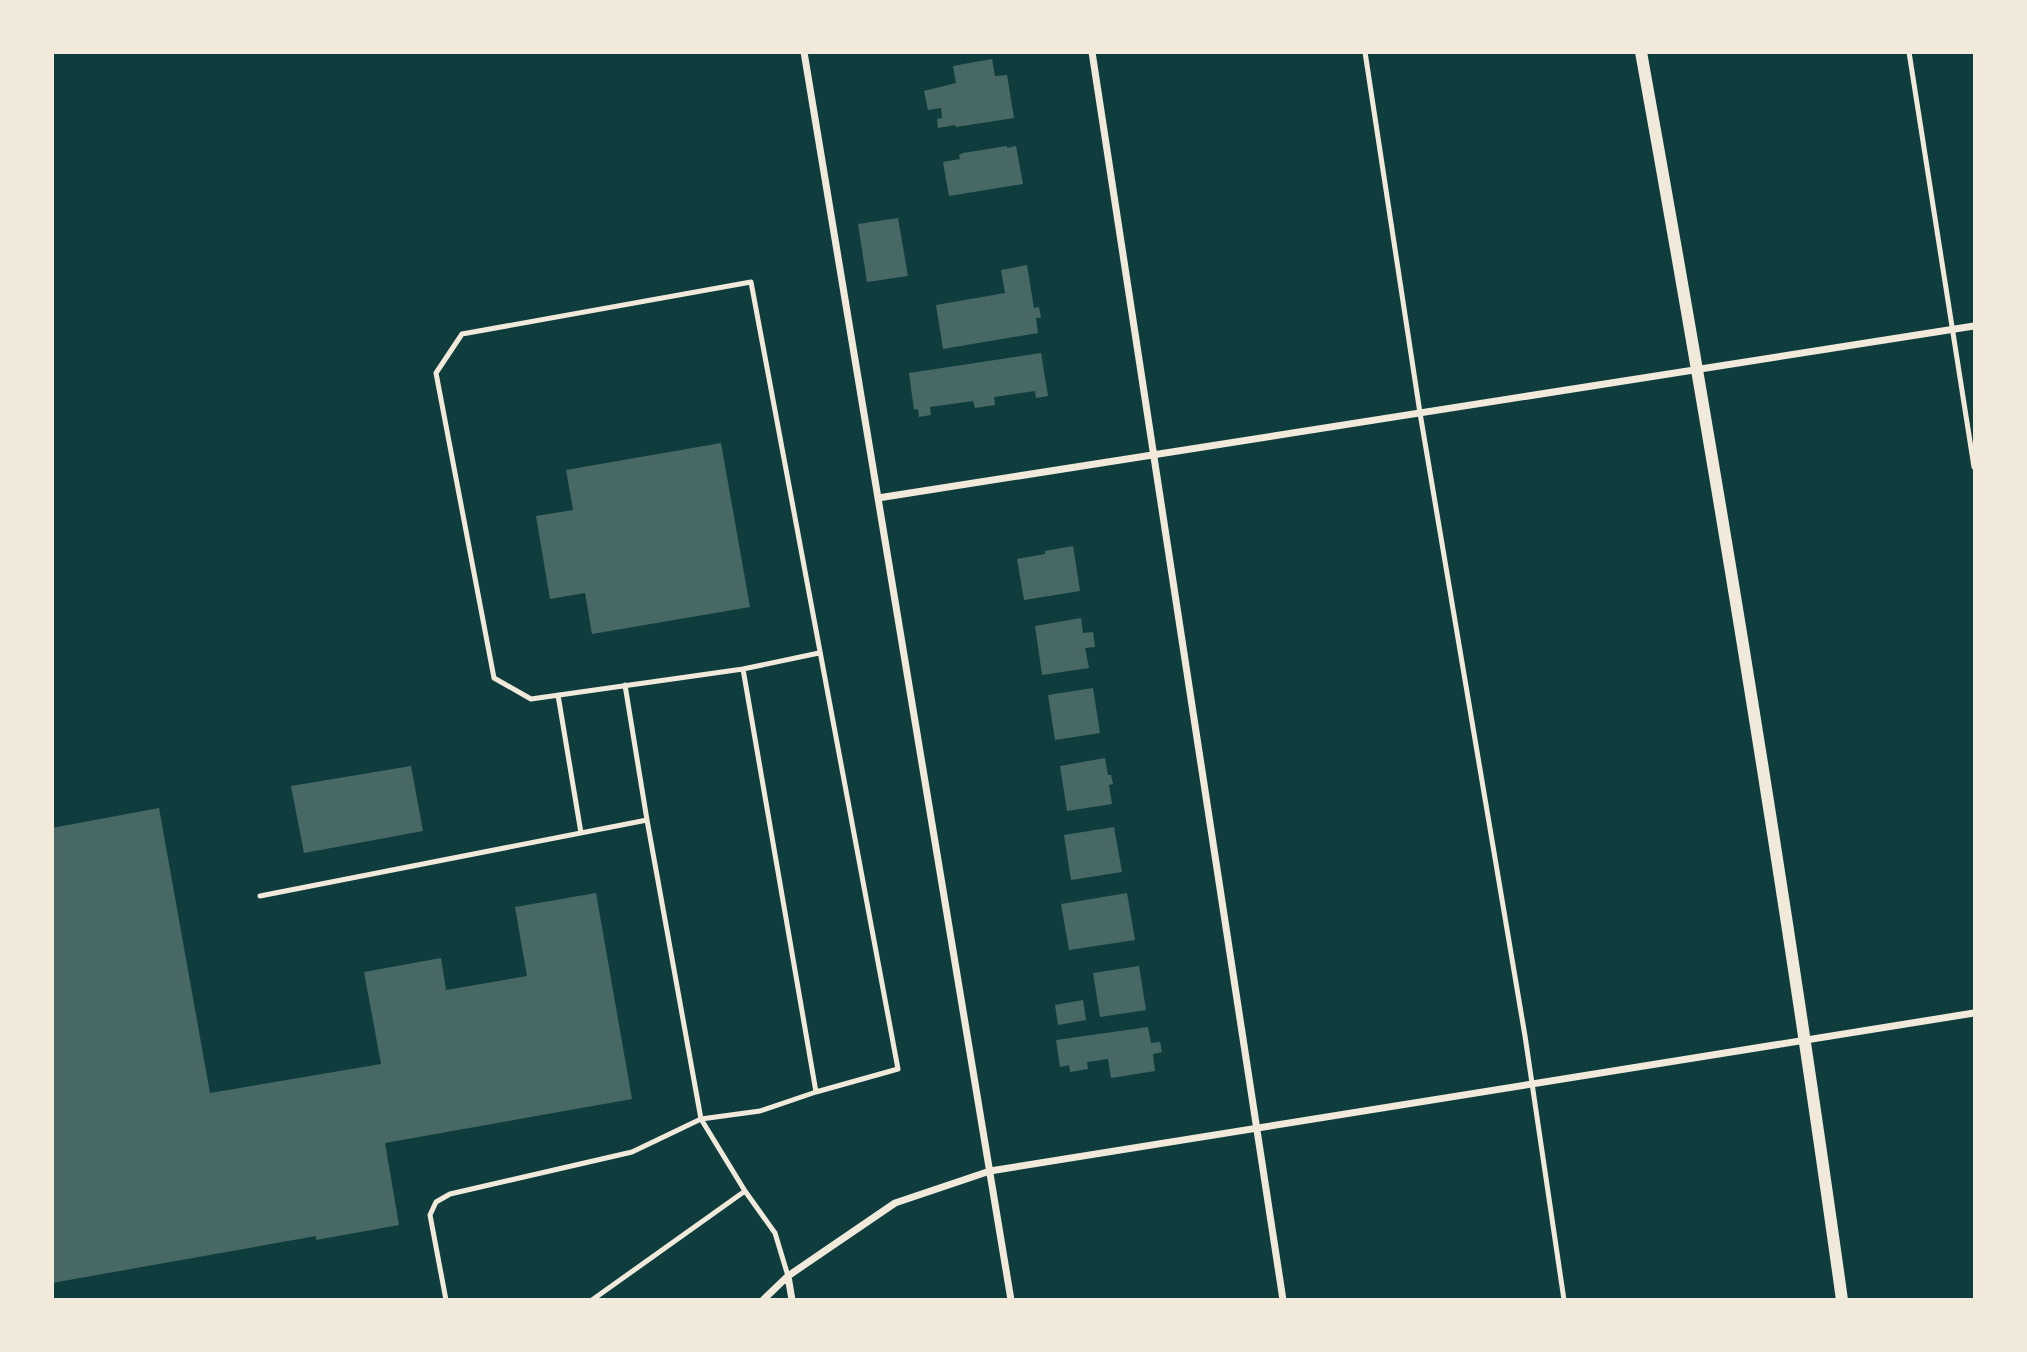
<svg xmlns="http://www.w3.org/2000/svg" width="2027" height="1352" viewBox="0 0 2027 1352" font-family="Quicksand,sans-serif">
<style>
.building{fill:#486865}
.lines{fill:none;stroke-linecap:round;stroke-linejoin:round}
.service{stroke:#f1e9da;stroke-width:5}
.minor{stroke:#f1e9da;stroke-width:7}
.tertiary{stroke:#f1e9da;stroke-width:12}
</style>
<rect width="100%" height="100%" fill="#0f3d3e"/>
<!-- building -->
<path class="building" d="M992,59L995,76L1007,75L1014,118L956,127L955,125L938,128L937,119L942,118L941,108L928,110L924,91L956,83L953,66Z
M1007,146V148L1016,146L1023,184L949,196L943,162L960,159L959,155L963,153Z
M898,218L908,276L867,282L858,224Z
M1027,265L1034,308L1039,307L1041,318H1036L1038,333L943,349L936,305L1005,293L1001,270Z
M1041,353L1048,396L1036,398L1035,391L994,397L995,405L975,408L973,401L930,407L931,415L919,417L918,409L914,410L909,373Z
M721,443L750,607L592,634L585,593L550,599L536,516L573,510L566,470Z
M1073,546L1080,591L1024,600L1017,559L1045,554V551Z
M1081,618L1083,633L1093,632L1095,647L1085,648L1089,668L1042,675L1035,626Z
M1093,688L1100,733L1055,740L1048,695Z
M1105,758L1108,775H1111L1113,784L1109,785L1112,804L1067,811L1060,766Z
M411,766L423,831L304,853L291,786Z
M159,808L210,1093L381,1064L364,972L441,958L446,990L527,976L515,907L596,893L632,1099L385,1143L399,1225L316,1240V1236L52,1283V828Z
M1114,827L1122,872L1071,880L1064,835Z
M1127,893L1135,940L1069,950L1061,904Z
M1139,966L1146,1010L1100,1017L1093,973Z
M1083,1000L1086,1020L1058,1025L1055,1005Z
M1148,1027L1151,1043L1160,1042L1162,1052L1153,1054L1155,1071L1111,1078L1108,1059L1087,1062L1088,1069L1070,1072L1069,1065L1060,1067L1056,1040Z"/>
<g class="lines">
<!-- service -->
<path class="service" d="M1365,52L1420,413L1525,1036L1564,1300
M1909,52L1974,467
M625,685L647,820
M558,695L581,833
M260,896L647,820L701,1119L745,1191L775,1233L788,1276
M816,1092L898,1069L751,282L462,334L436,373L494,678L531,699L743,669L819,653
M446,1300L430,1215L436,1202L450,1194L632,1152L701,1119L760,1111L816,1092L743,669
M592,1300L745,1191"/>
<!-- minor -->
<path class="minor" d="M804,52L1011,1300
M1092,52L1283,1300
M878,498L1974,326
M788,1276L792,1300
M763,1300L788,1276L895,1203L990,1171L1974,1013"/>
<!-- tertiary -->
<path class="tertiary" d="M1641,52C1716,467 1784,882 1842,1300"/>
</g>
<!-- border -->
<rect width="2027" height="1352" fill="none" stroke="#f1e9da" stroke-width="108"/>
</svg>
